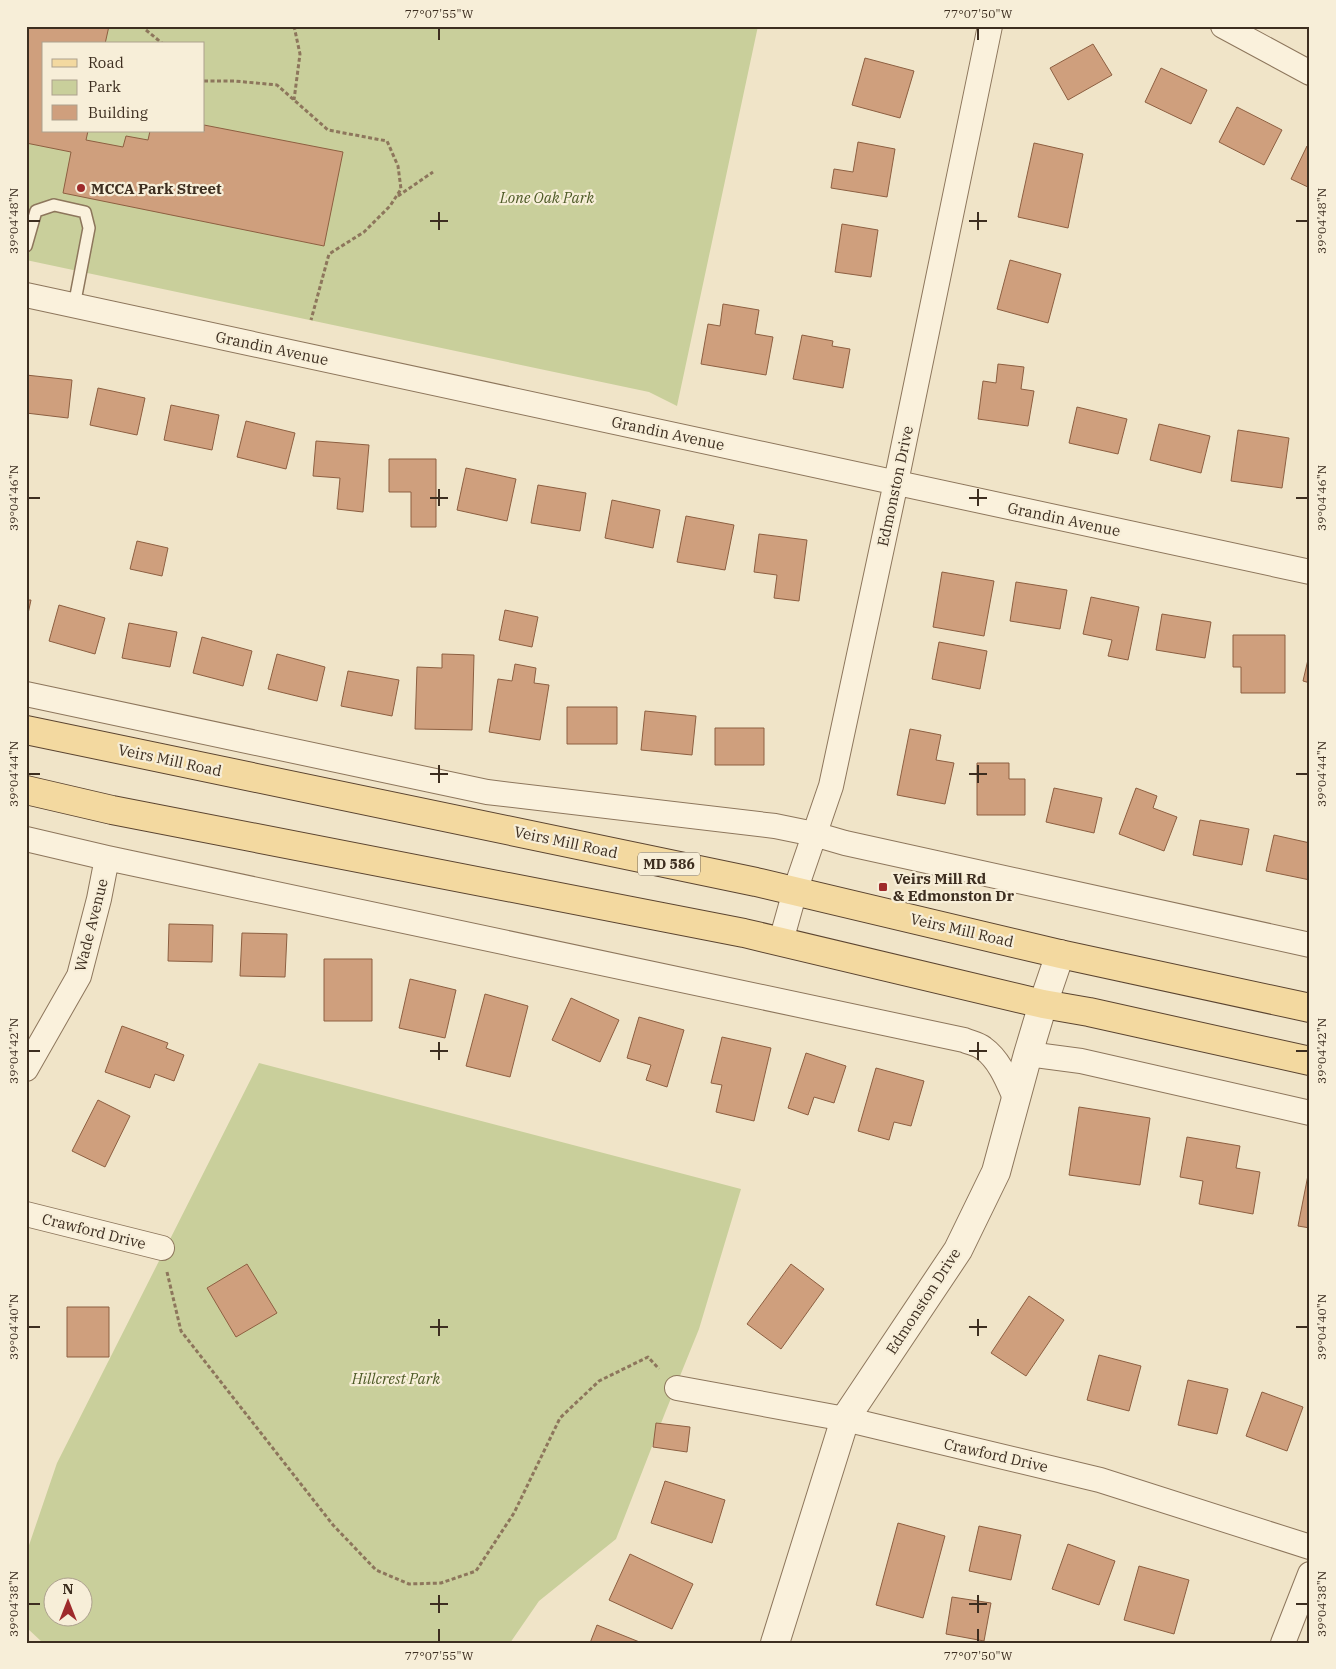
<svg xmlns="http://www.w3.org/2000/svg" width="1336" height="1669" viewBox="0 0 1336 1669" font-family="'IBM Plex Serif',serif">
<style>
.green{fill:#c9cf9b;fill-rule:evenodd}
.building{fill:#cf9f7d;stroke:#8d5f41}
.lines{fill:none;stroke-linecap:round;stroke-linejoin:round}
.service-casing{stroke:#8d765c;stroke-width:14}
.minor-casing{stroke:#8d765c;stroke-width:26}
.tertiary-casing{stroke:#8d765c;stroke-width:30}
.primary-casing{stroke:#5b4430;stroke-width:30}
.path{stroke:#8d765c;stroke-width:3;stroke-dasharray:4 2.5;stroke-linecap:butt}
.service{stroke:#faf1dc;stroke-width:11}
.minor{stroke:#faf1dc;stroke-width:24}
.tertiary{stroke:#faf1dc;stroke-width:28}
.primary{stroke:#f3d9a0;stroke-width:28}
.ticks{fill:none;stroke:#3d2e20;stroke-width:2}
.poi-dot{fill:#9e2a2b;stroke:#f7eed8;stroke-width:2}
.labels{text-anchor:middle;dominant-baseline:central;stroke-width:4.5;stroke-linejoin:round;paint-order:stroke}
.shield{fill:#f7eed8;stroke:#756857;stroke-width:1}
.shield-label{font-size:14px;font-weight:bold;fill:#3d2e20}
.poi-label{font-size:15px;font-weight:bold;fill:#3d2e20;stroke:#f7eed8;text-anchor:start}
.park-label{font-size:15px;font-style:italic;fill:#4d5a26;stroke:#f7eed8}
.street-label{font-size:15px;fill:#3d2e20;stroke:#f7eed8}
.neatline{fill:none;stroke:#3d2e20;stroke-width:2}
.ticks-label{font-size:12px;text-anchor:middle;fill:#3d2e20}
</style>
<rect width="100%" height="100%" fill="#f0e4c8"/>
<!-- green -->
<path class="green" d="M26,26H758L677,406L649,392L26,260ZM44,44H204V131H44Z
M259,1063L741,1189L699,1329L665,1413L616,1539L539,1601L510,1643H43L26,1627V1554L57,1463ZM52,1586H82V1616H52Z"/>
<!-- building -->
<path class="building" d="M26,26H109L105,44H44V131H88L86,140L123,147L126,136L148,140L150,131H204V125L343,152L324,246L63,193L71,152L26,143Z
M883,26H920V28H883Z
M1093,44L1112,75L1068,100L1050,68Z
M865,58L914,71L900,118L852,105Z
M1161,68L1207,90L1191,124L1145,102Z
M1237,107L1282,130L1264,165L1219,142Z
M858,142L895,149L887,197L831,188L834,169L853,172Z
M1034,143L1083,154L1068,228L1018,217Z
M1307,146L1310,148V188L1291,179Z
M842,224L878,230L871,277L835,272Z
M1010,260L1061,274L1048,323L997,309Z
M723,304L759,310L755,334L773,337L766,375L701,364L708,324L720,326Z
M802,335L833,341L832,346L850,349L843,388L793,379Z
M998,364L1024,367L1021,389L1034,391L1028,426L978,419L983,381L996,383Z
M26,375L72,380L68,418L26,413Z
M98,388L145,398L137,435L90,425Z
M171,405L219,415L212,450L164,440Z
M1077,407L1127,419L1118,454L1069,443Z
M246,421L295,433L286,469L237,457Z
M1159,424L1210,436L1201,473L1150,460Z
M1238,430L1289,438L1282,488L1231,481Z
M316,441L369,445L363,512L337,509L340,478L313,476Z
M389,459H436V527H411V492H389Z
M466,468L516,479L507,521L457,510Z
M538,485L586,493L580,531L531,523Z
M612,500L660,510L653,548L605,538Z
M686,516L734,525L725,570L677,562Z
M759,534L807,540L799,601L774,598L777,575L754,572Z
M137,541L168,548L162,576L130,569Z
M942,572L994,581L984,636L933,627Z
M1016,582L1067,590L1060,629L1010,621Z
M1091,597L1139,607L1128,660L1108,656L1112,640L1083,634Z
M26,600H31L26,623Z
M59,605L105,618L95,654L49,641Z
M505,610L538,617L532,647L499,640Z
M1162,614L1211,622L1205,658L1156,650Z
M129,623L177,632L170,667L122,658Z
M1233,635H1285V693H1241V667H1233Z
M202,637L252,651L243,686L193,673Z
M939,642L987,651L980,689L932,679Z
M1310,651V683L1303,681Z
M277,654L325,667L317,701L268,689Z
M442,654L474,655L472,730L415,729L417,667L442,668Z
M515,664L536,668L534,683L549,685L540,740L489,732L498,679L512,681Z
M348,671L399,680L392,716L341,706Z
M567,707H617V744H567Z
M645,711L696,716L692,755L641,750Z
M715,728H764V765H715Z
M910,729L941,735L936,760L954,763L945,804L897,795Z
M977,763H1009V779H1025V815H977Z
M1054,788L1102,798L1094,833L1046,822Z
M1136,788L1157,796L1153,808L1177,817L1164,851L1119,834Z
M1200,820L1249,829L1242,865L1193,855Z
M1274,835L1310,843V880L1266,871Z
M169,924L213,925L212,962L168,961Z
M242,933L287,934L285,977L240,976Z
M324,959H372V1021H324Z
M410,979L456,990L445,1038L399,1028Z
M485,994L528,1006L510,1077L466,1066Z
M571,998L619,1020L600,1062L552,1040Z
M639,1017L684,1030L667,1087L646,1080L651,1065L627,1058Z
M122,1026L168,1043L166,1048L184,1055L174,1081L155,1074L150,1088L105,1072Z
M722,1037L771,1048L754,1121L716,1112L722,1085L711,1083Z
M806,1053L846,1066L834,1103L814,1097L808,1115L788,1108Z
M876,1068L924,1081L911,1126L894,1122L889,1140L858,1131Z
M98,1100L130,1116L105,1167L72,1151Z
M1079,1107L1150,1118L1140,1185L1069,1175Z
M1187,1137L1240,1146L1236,1168L1260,1172L1253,1214L1199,1204L1203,1181L1180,1177Z
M1310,1165V1228L1298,1226Z
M247,1264L277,1313L236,1337L207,1288Z
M791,1264L824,1289L781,1349L747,1324Z
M1029,1296L1064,1320L1026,1376L991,1353Z
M67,1307H109V1357H67Z
M1099,1355L1141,1366L1129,1411L1087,1400Z
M1188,1380L1228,1389L1217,1434L1178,1425Z
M1262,1392L1303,1407L1287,1451L1246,1436Z
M656,1423L690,1427L687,1452L653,1447Z
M665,1481L725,1500L712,1543L651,1523Z
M898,1523L945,1536L923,1618L876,1605Z
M979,1526L1021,1535L1011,1580L969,1571Z
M1068,1544L1115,1561L1099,1605L1052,1589Z
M630,1554L693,1584L672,1629L609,1600Z
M1139,1566L1189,1580L1174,1634L1124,1620Z
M952,1597L991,1603L984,1641L946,1634Z
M597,1625L642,1643H590Z"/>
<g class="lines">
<defs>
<path id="service" d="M26,246L36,211L54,205L85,212L89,228L74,306"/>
<path id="minor" d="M1223,26L1310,73
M26,295L1310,572
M26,694L487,792L775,826L814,834L845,843L1310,945
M26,839L107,858L964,1040C971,1043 978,1044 983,1048C1000,1060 1008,1082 1016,1100
M781,941L795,891L831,786L896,482L990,26
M1028,1054L1081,1061L1310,1113
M26,1069L79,976L99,899L107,858
M26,1214L162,1248
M677,1388L845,1419L1100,1480L1310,1547
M1283,1643L1310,1574"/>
<path id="tertiary" d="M775,1643L845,1419L958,1250L996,1172L1028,1054L1043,1004L1060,954"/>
<path id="primary" d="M26,730L756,882L1060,954L1310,1008
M26,790L112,810L744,933L1043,1004L1089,1012L1310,1061"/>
</defs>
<!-- service casing -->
<use href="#service" class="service-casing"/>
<!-- minor casing -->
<use href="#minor" class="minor-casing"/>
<!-- tertiary casing -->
<use href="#tertiary" class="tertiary-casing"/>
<!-- primary casing -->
<use href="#primary" class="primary-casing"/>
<!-- path -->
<path class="path" d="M294,26L300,54L294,100
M146,30L163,44
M204,81H235L277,85L328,130L387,141L398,166L401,189L390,206L364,232L329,254L311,320
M398,196L433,172
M167,1272L181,1331L333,1525L376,1570L409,1584L441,1583L476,1571L514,1513L560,1418L599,1381L648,1357L659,1369"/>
<!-- service -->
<use href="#service" class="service"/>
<!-- minor -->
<use href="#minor" class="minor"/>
<!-- tertiary -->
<use href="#tertiary" class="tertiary"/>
<!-- primary -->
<use href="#primary" class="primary"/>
</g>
<!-- ticks -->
<path class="ticks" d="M439,28V40M978,28V40M439,212V230M978,212V230M28,221H40M430,221H448M969,221H987M1296,221H1308M439,489V506M978,489V506M28,498H40M430,498H448M969,498H987M1296,498H1308M439,765V783M978,765V783M28,774H40M430,774H448M969,774H987M1296,774H1308M439,1042V1060M978,1042V1060M28,1051H40M430,1051H448M969,1051H987M1296,1051H1308M439,1319V1336M978,1319V1336M28,1327H40M430,1327H448M969,1327H987M1296,1327H1308M439,1595V1613M978,1595V1613M28,1604H40M430,1604H448M969,1604H987M1296,1604H1308M439,1629V1642M978,1629V1642"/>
<!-- markers -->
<g class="poi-dot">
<circle cx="81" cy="188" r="5"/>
<rect x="878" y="882" width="10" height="10" rx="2.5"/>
</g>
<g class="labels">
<!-- shield labels -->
<rect class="shield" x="638" y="852.5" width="62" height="23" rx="4"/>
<g class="shield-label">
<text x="669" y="864">MD 586</text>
</g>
<!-- poi labels -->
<g class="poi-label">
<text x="91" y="188">MCCA Park Street</text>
<text x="893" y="878">Veirs Mill Rd<tspan x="893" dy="17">&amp; Edmonston Dr</tspan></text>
</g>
<!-- park labels -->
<g class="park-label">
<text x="547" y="197">Lone Oak Park</text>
<text x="396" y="1378">Hillcrest Park</text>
</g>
<!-- street labels -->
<g class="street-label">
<text transform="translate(272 348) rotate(12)">Grandin Avenue</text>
<text transform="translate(668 433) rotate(12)">Grandin Avenue</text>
<text transform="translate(895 486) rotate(-78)">Edmonston Drive</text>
<text transform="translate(1064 519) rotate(12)">Grandin Avenue</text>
<text transform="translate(170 760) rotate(12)">Veirs Mill Road</text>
<text transform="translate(566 842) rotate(12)">Veirs Mill Road</text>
<text transform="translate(91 925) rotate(-76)">Wade Avenue</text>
<text transform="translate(962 930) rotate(13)">Veirs Mill Road</text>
<text transform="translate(94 1231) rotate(14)">Crawford Drive</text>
<text transform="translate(923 1301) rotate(-57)">Edmonston Drive</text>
<text transform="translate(996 1455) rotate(13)">Crawford Drive</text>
</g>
</g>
<!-- border -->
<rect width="1336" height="1669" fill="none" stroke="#f7eed8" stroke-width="55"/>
<!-- legend -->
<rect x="42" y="42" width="162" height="90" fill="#f7eed8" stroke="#ada18e"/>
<rect x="52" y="59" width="25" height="8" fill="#f3d9a0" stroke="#ada18e"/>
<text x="88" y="68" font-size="15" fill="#3d2e20">Road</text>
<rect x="52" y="80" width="25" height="15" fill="#c9cf9b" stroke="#ada18e"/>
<text x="88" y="92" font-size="15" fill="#3d2e20">Park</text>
<rect x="52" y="105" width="25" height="15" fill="#cf9f7d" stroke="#ada18e"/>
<text x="88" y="118" font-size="15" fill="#3d2e20">Building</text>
<!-- north arrow -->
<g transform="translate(68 1602)"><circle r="24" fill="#f7eed8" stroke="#ada18e"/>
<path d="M0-4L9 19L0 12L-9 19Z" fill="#9e2a2b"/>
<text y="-8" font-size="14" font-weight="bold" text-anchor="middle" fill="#3d2e20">N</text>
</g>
<rect x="28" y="28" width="1280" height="1614" class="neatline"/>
<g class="ticks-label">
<text x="439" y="18">77°07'55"W</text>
<text x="978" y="18">77°07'50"W</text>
<text transform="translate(14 221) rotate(-90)" y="4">39°04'48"N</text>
<text transform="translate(1322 221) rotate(-90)" y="4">39°04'48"N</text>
<text transform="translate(14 498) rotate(-90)" y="4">39°04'46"N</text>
<text transform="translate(1322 498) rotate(-90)" y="4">39°04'46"N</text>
<text transform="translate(14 774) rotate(-90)" y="4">39°04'44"N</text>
<text transform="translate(1322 774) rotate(-90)" y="4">39°04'44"N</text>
<text transform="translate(14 1051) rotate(-90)" y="4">39°04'42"N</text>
<text transform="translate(1322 1051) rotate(-90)" y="4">39°04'42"N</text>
<text transform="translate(14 1327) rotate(-90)" y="4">39°04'40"N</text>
<text transform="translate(1322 1327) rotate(-90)" y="4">39°04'40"N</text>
<text transform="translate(14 1604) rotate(-90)" y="4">39°04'38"N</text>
<text transform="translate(1322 1604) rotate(-90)" y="4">39°04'38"N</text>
<text x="439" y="1660">77°07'55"W</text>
<text x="978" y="1660">77°07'50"W</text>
</g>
</svg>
